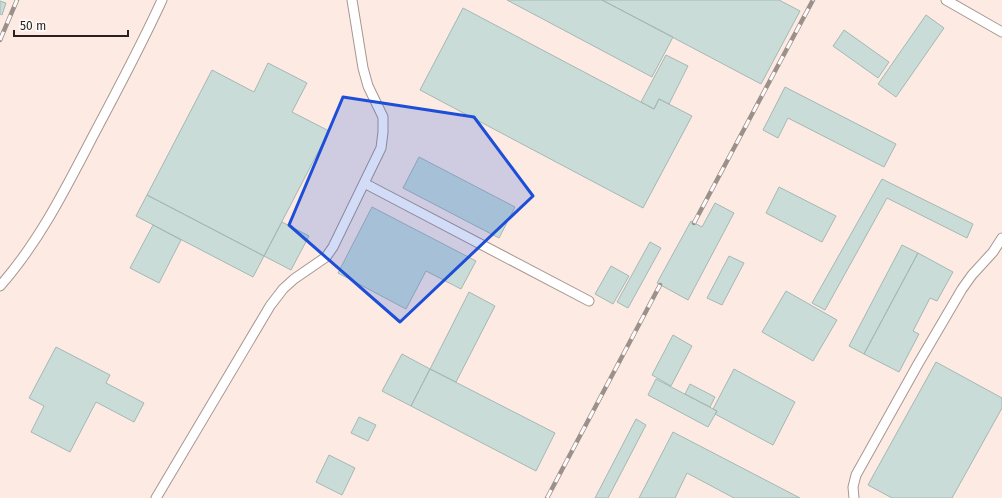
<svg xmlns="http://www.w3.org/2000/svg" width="1002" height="498" viewBox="0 0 1002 498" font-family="'Fira Sans',sans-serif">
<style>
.building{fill:#c9dcd8;stroke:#a5b8b4}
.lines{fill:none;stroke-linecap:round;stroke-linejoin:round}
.service-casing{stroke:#a79791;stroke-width:11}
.service{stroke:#fff;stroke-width:9}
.rail-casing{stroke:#9c908b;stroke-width:4.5}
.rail{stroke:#fefaf9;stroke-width:3;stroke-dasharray:9;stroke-linecap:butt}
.marked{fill:#1d4ed8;fill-opacity:0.2;stroke:#1d4ed8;stroke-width:3;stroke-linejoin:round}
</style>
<rect width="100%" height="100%" fill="#fceae3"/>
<!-- building -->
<path class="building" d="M507,0H602L673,37L652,77Z
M602,0H779L800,11L761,84Z
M0,1L6,3L2,15L0,14Z
M463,8L654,109L659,99L692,116L643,208L420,90Z
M926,15L944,28L896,97L878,84Z
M844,30L889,62L878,78L833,46Z
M666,55L688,66L669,104L659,99L654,109L641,102Z
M268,63L307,83L292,112L329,131L264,256L147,195L212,70L254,92Z
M785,87L896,144L884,167L788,118L778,138L763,130Z
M419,157L515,207L499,238L403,188Z
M882,179L973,224L967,238L887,198L825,310L812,303Z
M779,187L836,216L822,242L766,213Z
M147,195L264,256L253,277L136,216Z
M715,203L734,213L688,300L657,283L691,221L702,227Z
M372,207L476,261L461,289L426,271L406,309L338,273Z
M282,222L309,236L291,270L264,256Z
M153,225L181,240L159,283L130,268Z
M650,242L661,248L628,308L617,302Z
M902,245L918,253L864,354L849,346Z
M918,253L953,272L937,301L930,298L913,331L919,334L899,372L864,354Z
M729,256L744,263L722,305L707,298Z
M611,266L629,276L613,304L595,294Z
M786,291L837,320L813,361L762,332Z
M469,292L495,306L456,382L430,369Z
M673,335L692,346L671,386L652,375Z
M56,347L110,375L106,383L144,403L134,422L96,402L70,452L31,432L44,406L29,398Z
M402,354L430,369L411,406L382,391Z
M936,362L1002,398V408L952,498H892L868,485Z
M430,369L555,433L536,471L411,406Z
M734,369L795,402L773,445L715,414L717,411L713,409Z
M656,379L717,411L708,427L648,395Z
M690,384L715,397L710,407L685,394Z
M359,417L376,425L368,441L351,433Z
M636,419L646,425L608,498H595Z
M673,432L800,498H734L687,473L675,498H639Z
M329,455L355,468L342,495L316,482Z"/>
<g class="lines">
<defs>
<path id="service" d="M946,0L1002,32
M364,183L589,301
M0,286C39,242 66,188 93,136C117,91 141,46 162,0
M156,498L270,306L283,289L294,279L326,257L333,247L381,148L383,132V117L368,86L363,68L352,0
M854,498L853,487L856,475L918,364L962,289L972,275L993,252L1002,238"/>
</defs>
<!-- service casing -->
<use href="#service" class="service-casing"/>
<!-- service -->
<use href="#service" class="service"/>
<defs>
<path id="rail" d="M0,40L17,0
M694,223L813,0
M547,498L660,285"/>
</defs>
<!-- rail casing -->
<use href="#rail" class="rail-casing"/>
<!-- rail -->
<use href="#rail" class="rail"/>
</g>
<!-- marked area -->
<path class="marked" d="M343,97L474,117L533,196L400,322L289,225Z"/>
<!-- scale -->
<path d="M14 30v6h114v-6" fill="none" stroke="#292320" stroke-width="2"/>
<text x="20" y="30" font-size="12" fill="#292320" stroke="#fefaf9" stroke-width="3" paint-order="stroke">50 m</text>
</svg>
